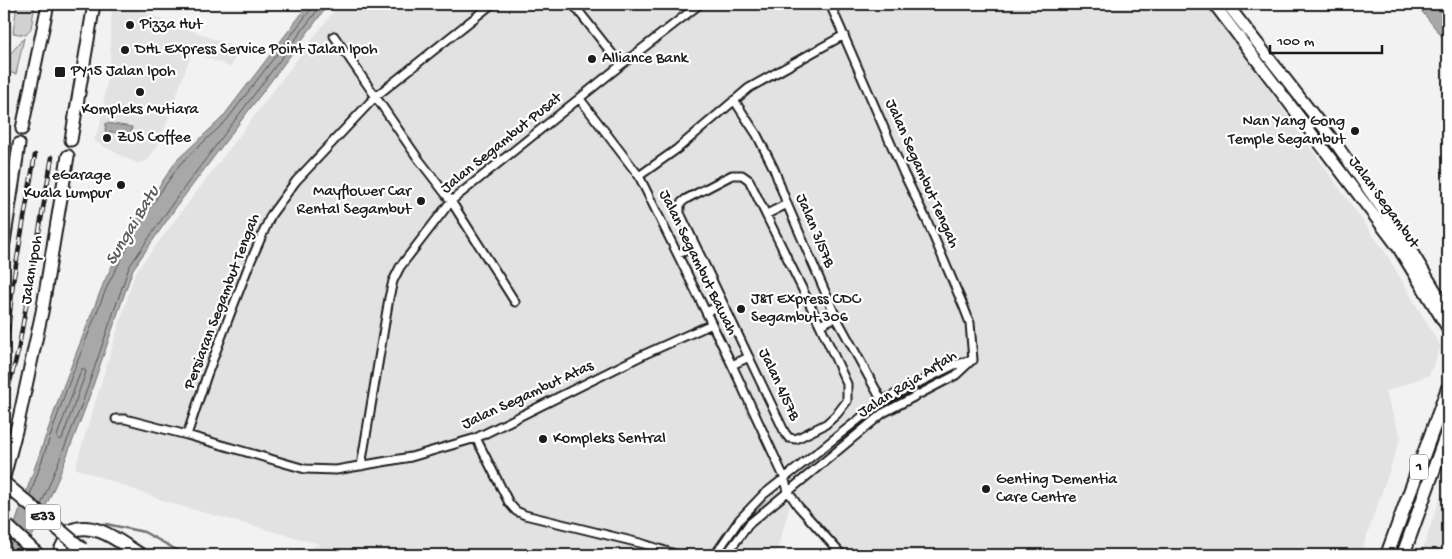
<svg xmlns="http://www.w3.org/2000/svg" width="1452" height="559" viewBox="0 0 1452 559" font-family="'Gochi Hand',sans-serif">
<style>
.built{fill:#e2e2e2}
.green{fill:#d2d2d2;stroke:#777}
.water{fill:#a8a8a8;stroke:#707070}
.lines{fill:none;stroke-linecap:round;stroke-linejoin:round}
.shore{stroke:#545454;stroke-width:1}
.stream{stroke:#707070;stroke-width:2.5}
.minor-casing{stroke:#1c1c1c;stroke-width:11}
.secondary-casing{stroke:#1c1c1c;stroke-width:14}
.primary-casing{stroke:#1c1c1c;stroke-width:15}
.trunk-casing{stroke:#1c1c1c;stroke-width:16}
.motorway-casing{stroke:#1c1c1c;stroke-width:16}
.minor{stroke:#fff;stroke-width:7}
.secondary{stroke:#fff;stroke-width:10}
.primary{stroke:#fff;stroke-width:11}
.trunk{stroke:#fff;stroke-width:12}
.motorway{stroke:#fff;stroke-width:12}
.rail-casing{stroke:#1c1c1c;stroke-width:4.5}
.rail{stroke:#fff;stroke-width:2.5;stroke-dasharray:8;stroke-linecap:butt}
.motorway-bridge-casing{stroke:#1c1c1c;stroke-width:16;stroke-linecap:butt}
.motorway-bridge{stroke:#fff;stroke-width:12}
.poi-dot{fill:#1c1c1c;stroke:#fff;stroke-width:2}
.labels{text-anchor:middle;dominant-baseline:central;stroke-width:4.5;stroke-linejoin:round;paint-order:stroke}
.shield{fill:#fff;stroke:#606060;stroke-width:1}
.shield-label{font-size:15px;font-weight:bold;fill:#1c1c1c}
.poi-label{font-size:16px;fill:#1c1c1c;stroke:#fff;text-anchor:start}
.street-label{font-size:16px;fill:#1c1c1c;stroke:#fff}
.water-label{font-size:18px;font-style:italic;fill:#5b5b5b;stroke:#fff}
</style>
<rect width="100%" height="100%" fill="#f2f2f2"/>
<filter id="ink" filterUnits="userSpaceOnUse"><feTurbulence type="fractalNoise" baseFrequency=".02" numOctaves="2"/><feDisplacementMap in="SourceGraphic" scale="10" xChannelSelector="R" yChannelSelector="G"/><feConvolveMatrix kernelMatrix="1 2 1 2 8 2 1 2 1" color-interpolation-filters="sRGB"/></filter>
<g filter="url(#ink)">
<!-- built -->
<path class="built" d="M112,4L127,6L235,47L238,50L231,67L192,52L160,141L148,160L144,162L137,163L128,159L94,141L100,125L110,60Z
M339,4H1208L1385,252L1441,347L1429,375L1385,392L1401,437L1360,555H848L793,494L776,555H296L319,544L173,504L75,468L135,273Z
M1448,474V555H1421Z"/>
<!-- green -->
<path class="green" d="M17,4H35L31,28L26,35L13,33Z
M24,38L16,74L6,72L4,70V61Z"/>
<!-- water -->
<path class="water" d="M309,4H329L179,203L133,269L86,406L58,479L24,555H4L63,387L104,282L120,250L140,214L177,160L222,118Z
M1416,4H1440L1448,15V44Z
M106,123L132,127L131,135L105,131Z"/>
<g class="lines">
<!-- shore -->
<path class="shore" d="M82,369L85,370L86,372L62,439L59,440L57,437Z
M30,495L67,388L108,284L144,216L180,164L226,121L311,9L312,4
M41,505L82,404L129,267L175,200L322,4"/>
<!-- stream -->
<path class="stream" d="M106,524L144,532L186,555"/>
<defs>
<path id="minor" d="M573,4L621,65
M830,4L904,174L927,221L963,305L970,323L973,360
M334,36L417,157L451,201L515,302
M580,99L639,176L732,365L784,477L788,491L798,506L842,555
M734,100L757,135L774,169L787,204L836,317L882,401
M732,175H742L749,180L820,325L847,384V401L837,414L826,424L796,439L789,438L785,433L680,213V204L686,199Z
M639,176L677,149L749,88L844,35
M767,214L787,204
M678,254L695,247
M706,312L723,304
M820,325L836,317
M732,365L749,357
M116,419H125L187,435L305,469L336,470L411,457L476,438L645,354L712,324
M187,435L207,375L229,317L249,265L271,215L296,181L375,97L492,4
M476,438L509,503L516,511L525,515L640,543L678,555
M361,466L389,298L393,281L400,267L451,201L621,65L700,4
M715,555L740,519L763,495L882,401L954,365L973,360
M726,555L749,524L883,413L956,375L971,361"/>
<path id="secondary" d="M1214,4L1397,246L1448,329
M1227,4L1334,141L1409,247L1448,311"/>
<path id="primary" d="M22,129L48,4
M71,140L94,4
M4,242L19,144
M4,477L18,423L42,312L68,156"/>
<path id="trunk" d="M1387,555L1448,388
M1403,555L1448,430"/>
<path id="motorway" d="M4,523L38,555
M58,555L70,531C96,520 120,543 141,555"/>
</defs>
<!-- minor casing -->
<use href="#minor" class="minor-casing"/>
<!-- secondary casing -->
<use href="#secondary" class="secondary-casing"/>
<!-- primary casing -->
<use href="#primary" class="primary-casing"/>
<!-- trunk casing -->
<use href="#trunk" class="trunk-casing"/>
<!-- motorway casing -->
<use href="#motorway" class="motorway-casing"/>
<!-- minor -->
<use href="#minor" class="minor"/>
<!-- secondary -->
<use href="#secondary" class="secondary"/>
<!-- primary -->
<use href="#primary" class="primary"/>
<!-- trunk -->
<use href="#trunk" class="trunk"/>
<!-- motorway -->
<use href="#motorway" class="motorway"/>
<defs>
<path id="rail" d="M4,372L13,282L35,155
M4,404L18,352L52,157"/>
</defs>
<!-- rail casing -->
<use href="#rail" class="rail-casing"/>
<!-- rail -->
<use href="#rail" class="rail"/>
<defs>
<path id="motorway-bridge" d="M4,483L82,549"/>
</defs>
<!-- motorway-bridge casing -->
<use href="#motorway-bridge" class="motorway-bridge-casing"/>
<!-- motorway-bridge -->
<use href="#motorway-bridge" class="motorway-bridge"/>
</g>
</g>
<!-- markers -->
<g class="poi-dot">
<circle cx="130" cy="25" r="5"/>
<circle cx="125" cy="50" r="5"/>
<circle cx="592" cy="59" r="5"/>
<rect x="54" y="66" width="12" height="12" rx="2.5"/>
<circle cx="140" cy="92" r="5"/>
<circle cx="1355" cy="131" r="5"/>
<circle cx="107" cy="138" r="5"/>
<circle cx="121" cy="185" r="5"/>
<circle cx="421" cy="201" r="5"/>
<circle cx="741" cy="309" r="5"/>
<circle cx="543" cy="439" r="5"/>
<circle cx="986" cy="489" r="5"/>
</g>
<g class="labels">
<!-- shield labels -->
<g class="shield">
<rect x="1410" y="454.5" width="18" height="25" rx="4"/>
<rect x="25.5" y="504.5" width="35" height="25" rx="4"/>
</g>
<g class="shield-label">
<text x="1419" y="467">1</text>
<text x="43" y="517">E33</text>
</g>
<!-- poi labels -->
<g class="poi-label">
<text x="140" y="25">Pizza Hut</text>
<text x="135" y="50">DHL Express Service Point Jalan Ipoh</text>
<text x="602" y="59">Alliance Bank</text>
<text x="71" y="72">PY15 Jalan Ipoh</text>
<text x="140" y="110" text-anchor="middle">Kompleks Mutiara</text>
<text x="1345" y="122" text-anchor="end">Nan Yang Gong<tspan x="1345" dy="18">Temple Segambut</tspan></text>
<text x="117" y="138">ZUS Coffee</text>
<text x="111" y="176" text-anchor="end">eGarage<tspan x="111" dy="18">Kuala Lumpur</tspan></text>
<text x="411" y="192" text-anchor="end">Mayflower Car<tspan x="411" dy="18">Rental Segambut</tspan></text>
<text x="751" y="300">J&amp;T Express CDC<tspan x="751" dy="18">Segambut 306</tspan></text>
<text x="553" y="439">Kompleks Sentral</text>
<text x="996" y="480">Genting Dementia<tspan x="996" dy="18">Care Centre</tspan></text>
</g>
<!-- street labels -->
<g class="street-label">
<text transform="translate(502 144) rotate(-39)">Jalan Segambut Pusat</text>
<text transform="translate(921 174) rotate(66)">Jalan Segambut Tengah</text>
<text transform="translate(1383 203) rotate(54)">Jalan Segambut</text>
<text transform="translate(814 231) rotate(67)">Jalan 3/57B</text>
<text transform="translate(697 263) rotate(64)">Jalan Segambut Bawah</text>
<text transform="translate(33 270) rotate(-80)">Jalan Ipoh</text>
<text transform="translate(223 302) rotate(-69)">Persiaran Segambut Tengah</text>
<text transform="translate(778 385) rotate(65)">Jalan 4/57B</text>
<text transform="translate(908 385) rotate(-32)">Jalan Raja Arfah</text>
<text transform="translate(528 396) rotate(-25)">Jalan Segambut Atas</text>
</g>
<!-- water labels -->
<g class="water-label">
<text transform="translate(133 226) rotate(-59)">Sungai Batu</text>
</g>
</g>
<!-- margin -->
<rect width="1452" height="559" fill="none" stroke="#fff" stroke-width="20"/>
<rect x="10" y="10" width="1432" height="539" fill="none" stroke="#1c1c1c" stroke-width="2" filter="url(#ink)"/>
<!-- scale -->
<path d="M1270 45v8h112v-8" fill="none" stroke="#1c1c1c" stroke-width="2.5"/>
<text x="1277" y="45" font-size="15" fill="#1c1c1c" stroke="#ffffff" stroke-width="4" paint-order="stroke">100 m</text>
</svg>
